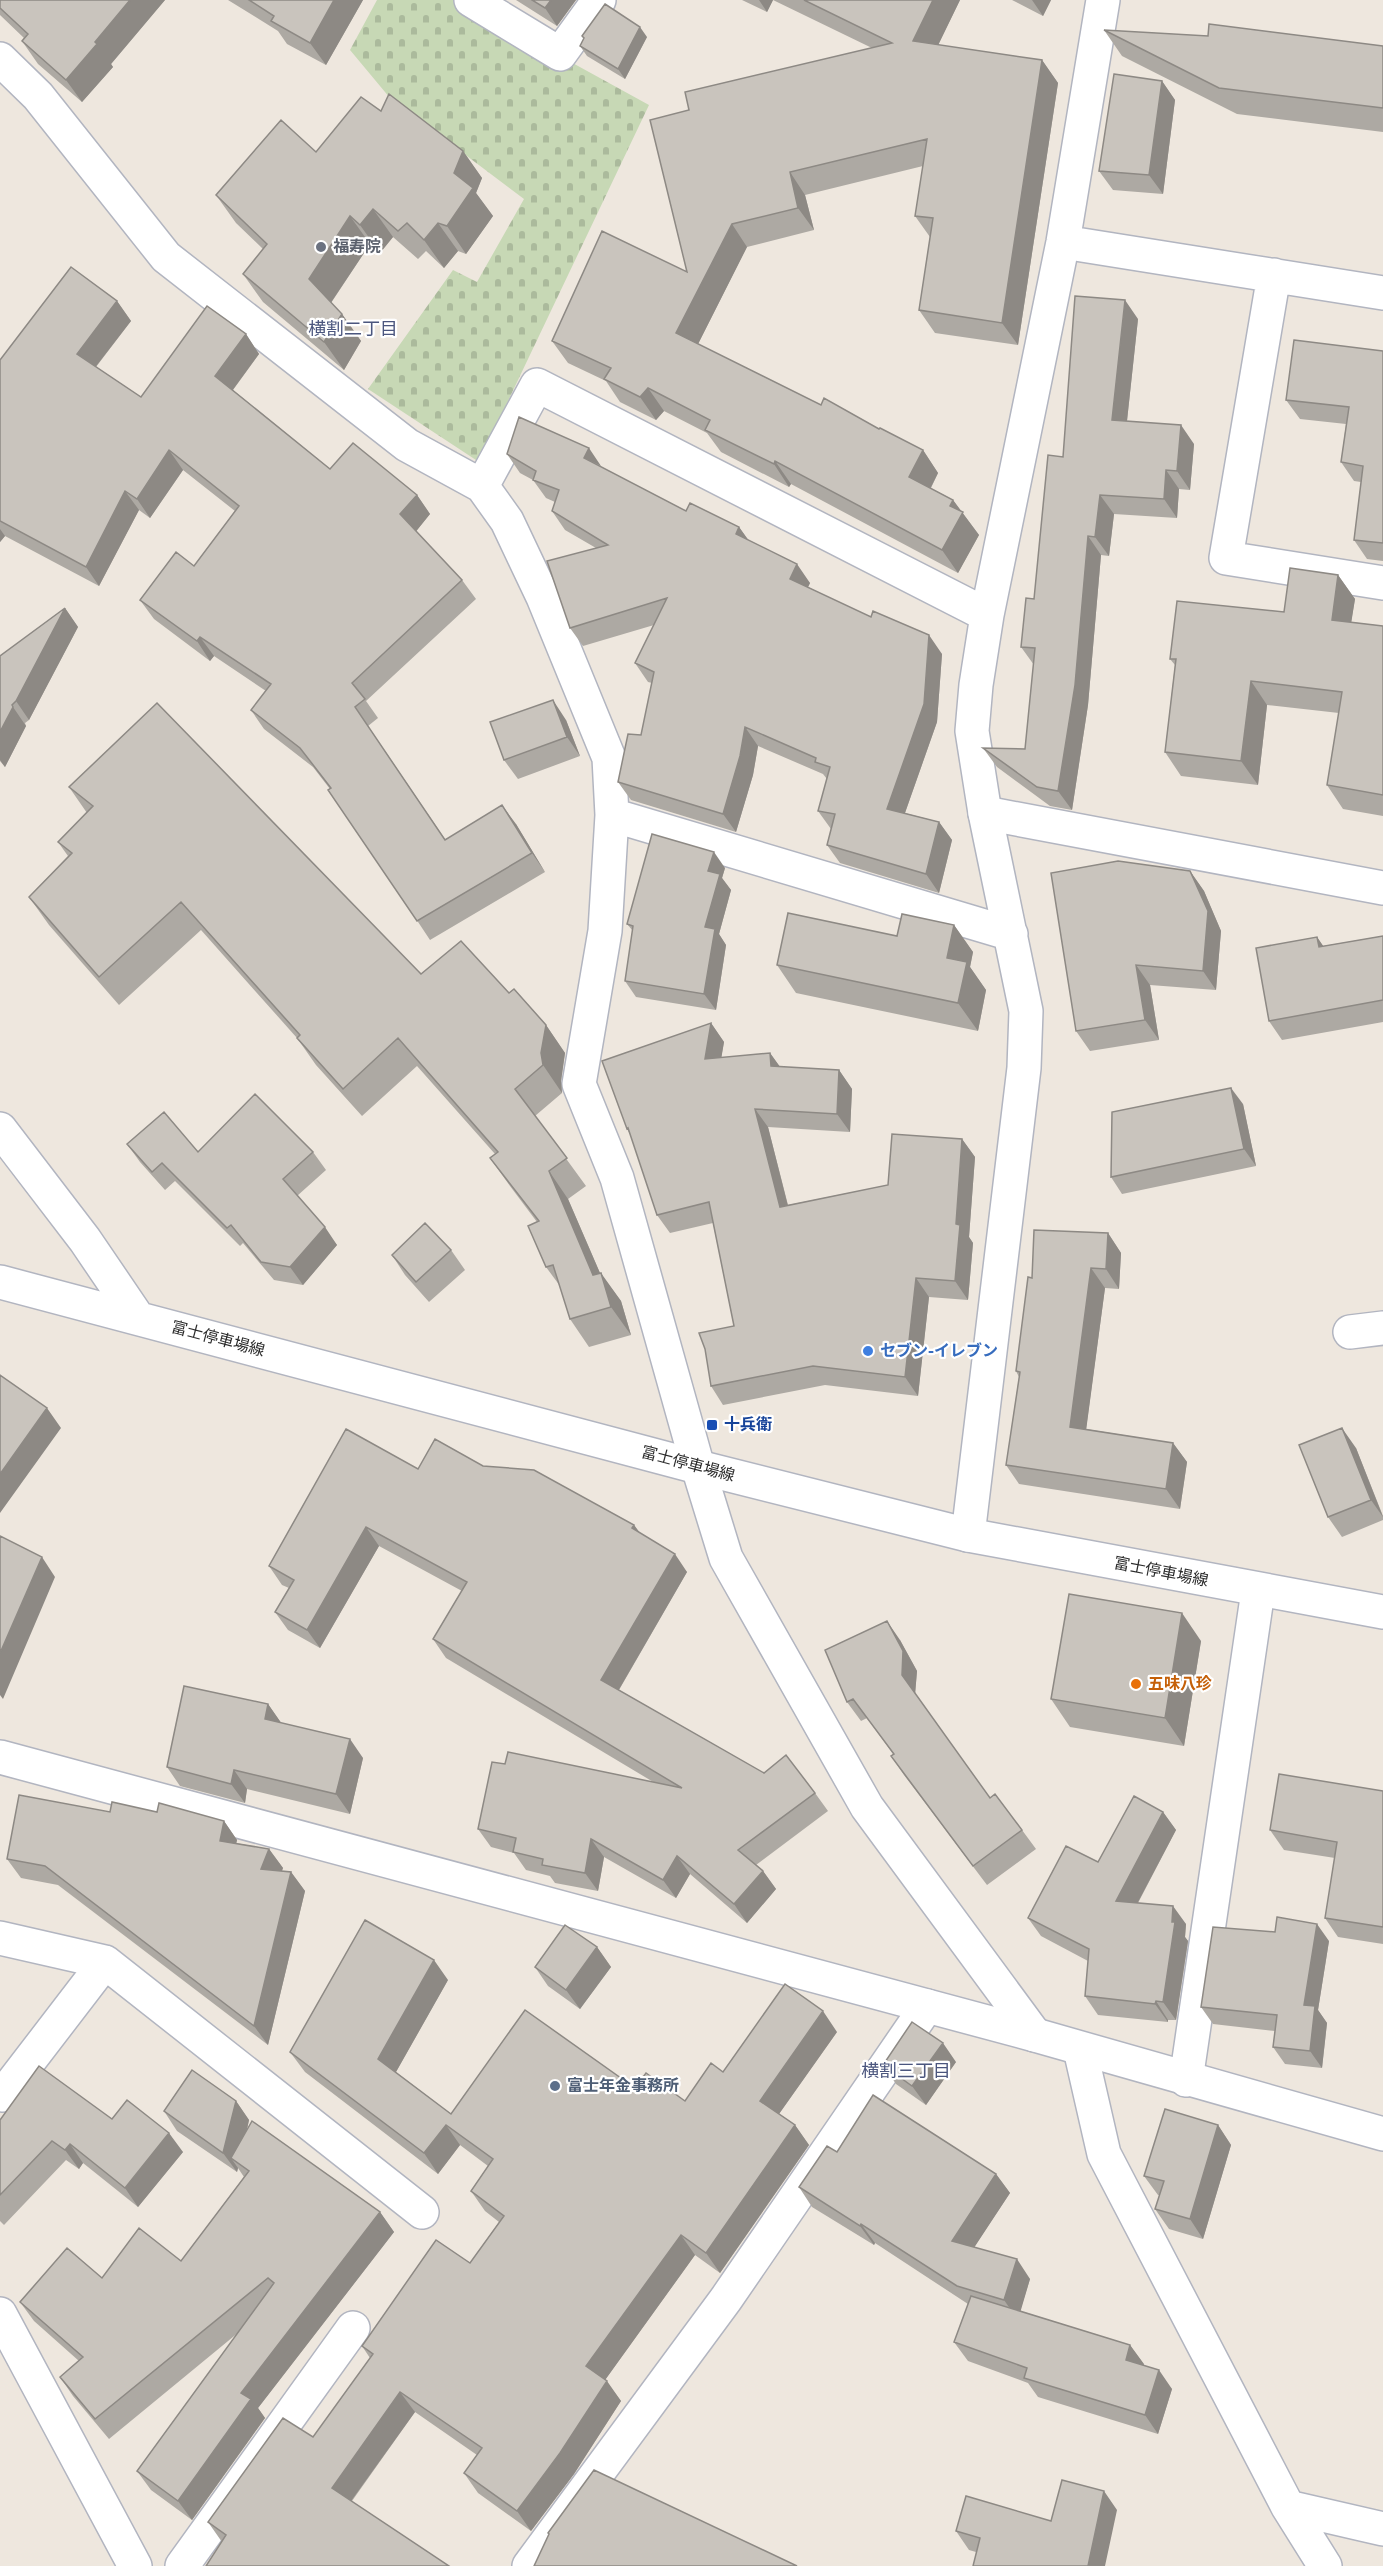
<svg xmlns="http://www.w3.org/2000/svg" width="1383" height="2566" viewBox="0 0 1383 2566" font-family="Signika,'Noto Sans JP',sans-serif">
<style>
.cemetery{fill:url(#cemetery-stones)}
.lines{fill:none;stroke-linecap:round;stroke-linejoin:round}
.street-casing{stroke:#b2b5c0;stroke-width:36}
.secondary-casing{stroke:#b2b5c0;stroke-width:36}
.street{stroke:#fff;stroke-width:33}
.secondary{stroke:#fff;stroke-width:33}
.wall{fill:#ada9a3}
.shaded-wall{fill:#8d8984}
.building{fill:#c9c4bd;stroke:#8d8984;stroke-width:1.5}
.worship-dot{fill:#6b7280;stroke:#fff;stroke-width:2}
.shop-dot{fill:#3f7fe0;stroke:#fff;stroke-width:2}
.transit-dot{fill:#1a4fb4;stroke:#fff;stroke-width:2}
.food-dot{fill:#e8710a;stroke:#fff;stroke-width:2}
.service-dot{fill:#5c6f8a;stroke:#fff;stroke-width:2}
.labels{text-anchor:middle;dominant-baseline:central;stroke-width:4.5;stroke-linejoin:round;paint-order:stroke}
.worship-label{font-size:16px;font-weight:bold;fill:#5b616d;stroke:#fff;text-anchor:start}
.street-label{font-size:16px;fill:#2c2c2c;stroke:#fff}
.shop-label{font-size:16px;font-weight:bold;fill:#366cbe;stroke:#fff;text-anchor:start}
.transit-label{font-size:16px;font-weight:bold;fill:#164399;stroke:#fff;text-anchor:start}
.food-label{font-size:16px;font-weight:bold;fill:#c56008;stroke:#fff;text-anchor:start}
.service-label{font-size:16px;font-weight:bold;fill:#4e5e75;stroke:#fff;text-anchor:start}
.neighbourhood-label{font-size:18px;fill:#4b567e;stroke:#fff}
</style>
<defs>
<pattern id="cemetery-stones" width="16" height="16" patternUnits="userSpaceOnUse" patternTransform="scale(1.5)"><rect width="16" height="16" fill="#c7d8b5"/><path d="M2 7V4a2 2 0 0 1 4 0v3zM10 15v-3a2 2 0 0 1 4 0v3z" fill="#abba9c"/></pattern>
</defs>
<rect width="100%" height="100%" fill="#eee7de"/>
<!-- cemetery -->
<path class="cemetery" d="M377,0H458L649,105L479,462L368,389L453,270L477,282L524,199L390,98L350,50Z"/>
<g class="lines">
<defs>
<path id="street" d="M471,0L560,54L599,0
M0,59L38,96L166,257L407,445L482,486L507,521L543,597L609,758L612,815L605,931L579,1084L617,1178L698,1467L726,1558L867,1807L1035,2035
M1063,242L1383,293
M1274,275L1226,558L1383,583
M482,486L537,385L987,615
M612,815L1011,934
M1350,1332L1383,1328
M968,1535L1024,1068L1026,1011L985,813L972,731L976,685L987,615L1063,242L1103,0
M0,1938L105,1962L422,2212
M1080,2049L1104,2154L1288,2507L1325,2566
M1186,2080L1258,1591
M3,2095L105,1962
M0,2314L135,2566
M1288,2507L1383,2529
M182,2566L353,2328
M529,2566L726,2299L927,2006"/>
<path id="secondary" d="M985,813L1383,888
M0,1129L85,1240L138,1318
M0,1282L698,1467L968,1535L1383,1612
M0,1757L1035,2035L1383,2134"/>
</defs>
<!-- street casing -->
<use href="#street" class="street-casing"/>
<!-- secondary casing -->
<use href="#secondary" class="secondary-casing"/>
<!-- street -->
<use href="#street" class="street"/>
<!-- secondary -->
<use href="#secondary" class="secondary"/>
</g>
<!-- wall -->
<path class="wall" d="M0,0H165L111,64L113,67L82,102L38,64L22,41L24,38L0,15Z
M228,0H363L326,65L287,44L278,31Z
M516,0H576L557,26Z
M742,0H773L767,12Z
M773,0H960L938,45L1042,60L1058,83L1018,345L935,333L919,310L930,237L915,216L923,166L805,195L814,230L747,247L698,344L821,405L879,429L923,450L938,473L931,488L953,500L979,535L958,573L791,484L789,487L721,452L707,433L664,411L656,420L620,402L606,381L568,363L552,341L687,272L689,110L872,48Z
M1012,0H1051L1043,16Z
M1104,30L1208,36L1383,46V132L1237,114L1122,56Z
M582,36L647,37L625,79L587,56L580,46L584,39Z
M1162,81L1175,100L1163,194L1113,190L1099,171Z
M381,111L463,151L482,178L476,193L493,216L466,254L458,251L444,268L426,251L418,259L393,237L380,253L370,244L331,303L342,314L361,341L344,370L263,302L243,274L263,249L236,223L216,195L316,152Z
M117,301L131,321L96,367L141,397L246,334L259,354L233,390L330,469L417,495L430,514L416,531L462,580L476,599L366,701L378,718L368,726L445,839L516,824L545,872L430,940L330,789L313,767L264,729L251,710L266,691L214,656L210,661L154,619L140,600L194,566L235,511L183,470L150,518L139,510L99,586L5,536L0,542V360Z
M1138,319L1127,421L1194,444L1190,490L1179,489L1177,518L1114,514L1109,556L1101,555L1088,705L1072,810L1050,806L997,767L983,748L1025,749L1034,665L1021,647L1034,599L1063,457Z
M1383,351V561L1367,559L1354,540L1361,482L1354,481L1341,462L1346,424L1300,419L1286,400Z
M507,454L601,467L686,511L739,527L748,540L810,583L808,587L942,654L937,722L905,813L939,822L952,840L939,893L840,863L827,845L831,829L818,811L827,779L823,774L758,746L753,775L736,832L631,800L618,782L641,735L652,683L648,682L635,663L654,625L583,646L570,628L596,548L565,530L552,511L555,502L546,498L533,480L520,473Z
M1338,575L1355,599L1351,622L1383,626V816L1343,809L1327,785L1339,713L1267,705L1258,785L1181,776L1165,752L1175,665L1170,659L1284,612Z
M65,608L78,627L29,720L25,723L26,726L5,767L0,761V656Z
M566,720L580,756L518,779L504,760Z
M69,787L421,974L509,993L546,1025L565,1053L561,1081L562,1093L535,1116L586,1186L568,1199L600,1273L621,1301L631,1335L589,1347L570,1319L560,1286L546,1267L537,1222L510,1186L490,1158L495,1154L417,1066L362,1116L316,1065L297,1038L201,930L119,1005L49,925L29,897L68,856L58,842L87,813Z
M725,868L722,878L731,890L719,934L726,945L716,1010L636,997L625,981L633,931L627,924Z
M1190,871L1204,891L1221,931L1216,990L1150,985L1159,1040L1090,1051L1076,1031Z
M954,925L973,952L970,967L986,990L978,1031L796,993L777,965L897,936Z
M1383,936V1022L1282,1040L1269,1021L1317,937L1323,946Z
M711,1023L724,1042L721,1058L770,1053L780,1067L839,1070L852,1089L850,1132L768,1127L788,1205L888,1185L962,1139L975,1157L969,1237L973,1243L968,1300L929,1297L918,1396L825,1385L723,1405L711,1386L734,1326L713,1223L670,1233L657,1215L631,1136L627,1129Z
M1243,1104L1256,1166L1122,1194L1111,1177Z
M127,1144L198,1152H313L326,1170L297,1196L337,1245L303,1285L274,1280L243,1243L240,1246L175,1181L165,1190L140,1162Z
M1108,1233L1121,1253L1119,1289L1105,1288L1086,1429L1173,1443L1187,1462L1180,1509L1019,1484L1006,1465L1019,1377L1016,1371L1032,1278Z
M451,1250L465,1270L429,1302L405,1275L392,1255Z
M1356,1448L1383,1516V1520L1342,1537L1328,1517Z
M483,1466L634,1525L640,1533L687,1572L619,1690L764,1773L815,1793L828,1811L756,1865L763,1871L776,1889L747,1923L690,1874L676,1898L604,1857L598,1891L555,1883L550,1876L526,1870L514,1853L491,1847L478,1829L505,1764L655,1783L446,1658L433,1639L462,1591L379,1546L320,1648L288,1630L275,1612L289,1588L282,1585L269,1566L418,1469Z
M900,1640L917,1671L915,1694L990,1798L1022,1830L1036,1849L987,1885L904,1775L891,1756L893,1754L867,1718L861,1721L847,1702Z
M1201,1641L1184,1746L1070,1727L1051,1699Z
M268,1704L281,1723L363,1758L350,1814L247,1789L245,1803L180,1786L167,1767Z
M1383,1791V1944L1338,1937L1325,1918L1335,1858L1284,1850L1270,1830Z
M110,1812H157L224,1821L237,1840L236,1843L269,1849L283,1868L282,1871L291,1872L305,1891L268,2045L58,1885L21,1878L7,1859Z
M1163,1812L1176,1830L1138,1903L1186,1924L1185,1937L1188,1941L1176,2020H1168V2022L1098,2015L1085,1996L1088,1961L1041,1936L1028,1918L1098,1862Z
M1329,1941L1318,2010L1327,2023L1322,2068L1285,2064L1273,2047L1275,2031L1213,2024L1201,2007Z
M597,1947L611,1967L580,2009L548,1986L535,1967Z
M448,1980L396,2072L451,2114L635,2088L685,2101L723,2072L837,2032L779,2114L795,2125L809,2145L720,2273L695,2255L605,2380L621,2401L574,2474L531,2531L478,2493L464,2473L477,2455L415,2412L352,2501L222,2542L208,2522L313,2437L370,2358L362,2346L470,2263L499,2222L485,2211L471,2191L488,2166L460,2145L438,2174L305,2072L290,2052Z
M956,2062L926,2105L896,2084L883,2065Z
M236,2101L249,2120L247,2130L380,2212L394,2232L258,2408L265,2418L192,2520L151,2490L137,2471L239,2332L109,2439L73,2396L60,2377L79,2361L34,2321L20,2302L102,2278L181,2261L244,2177L238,2168L237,2172L177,2131L164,2111Z
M112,2119L183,2152L138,2207L83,2163L79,2169L66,2160L4,2225L0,2221V2120Z
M1218,2125L1231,2145L1203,2239L1169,2229L1155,2209L1160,2195H1158L1144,2176Z
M837,2152L996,2174L1010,2193L974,2247L1030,2279L1020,2311L1130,2345L1144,2365L1172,2389L1158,2434L1038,2397L1028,2383L968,2361L954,2342L968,2304L875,2243L874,2245L812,2207L799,2187Z
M1117,2510L976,2552L969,2550L956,2531L1051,2521Z"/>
<!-- shaded-wall -->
<path class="shaded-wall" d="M130,0H165L111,64L113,67L82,102L66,80L95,42Z
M334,0H363L326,65L310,43Z
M551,0H576L557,26L545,8Z
M759,0H773L767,12Z
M933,0H960L929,64L913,41Z
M1032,0H1051L1043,16Z
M640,27L647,37L625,79L618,69Z
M1042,60L1058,83L1018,345L1002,323Z
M1162,81L1175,100L1163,194L1149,175Z
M463,151L482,178L476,193L493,216L466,254L447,226L454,173Z
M790,172L805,195L814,230L798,208Z
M373,209L393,237L380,253L360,225Z
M350,216L370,244L328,307L309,279Z
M438,223L458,251L444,268L424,240Z
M732,224L747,247L692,356L676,333Z
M1125,300L1138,319L1125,439L1112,420Z
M117,301L131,321L90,374L77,354Z
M342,314L361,341L344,370L324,342Z
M246,334L259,354L229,395L215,376Z
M648,388L664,411L656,420L640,397Z
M1181,425L1194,444L1190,490L1177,471Z
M589,448L601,466L584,458Z
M169,450L183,470L150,518L137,499Z
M923,450L938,473L925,499L909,477Z
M775,461L791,484L789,487L774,464Z
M1166,470L1179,489L1177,518L1164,499Z
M125,491L139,510L99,586L86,567Z
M417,495L430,514L414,534L400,514Z
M1100,495L1114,514L1109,556L1095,537Z
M953,500L979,535L958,573L942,550L950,506Z
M739,527L752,545L736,534Z
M0,529L5,536L0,542Z
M1088,536L1101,555L1088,705L1072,810L1058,791Z
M797,564L810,583L803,597L790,579Z
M1338,575L1355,599L1348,643L1332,620Z
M65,608L78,627L29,720L16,701Z
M929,635L942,654L937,722L900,827L887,809Z
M200,637L214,656L210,661L197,641Z
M1251,681L1267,705L1258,785L1241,761Z
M553,700L566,720L580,756L567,737Z
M13,707L26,726L5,767L0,760V732Z
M745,727L758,746L753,775L736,832L723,814Z
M502,805L516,824L545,872L532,853Z
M939,822L952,840L939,893L926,874Z
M714,852L725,868L722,878L731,890L719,934L726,945L716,1010L704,994L705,927L708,871Z
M1190,871L1204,891L1221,931L1216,990L1203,971Z
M954,925L973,952L970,967L986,990L978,1031L958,1003L947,958Z
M1317,937L1330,956L1319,947Z
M1136,965L1150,985L1159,1040L1145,1020Z
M711,1023L724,1042L718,1078L705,1059Z
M546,1025L565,1053L561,1081L562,1093L543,1065L541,1053Z
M770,1053L783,1071L771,1066Z
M839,1070L852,1089L850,1132L837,1114Z
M1231,1088L1243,1104L1256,1166L1244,1149Z
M755,1109L768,1127L793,1226L780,1207Z
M962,1139L975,1157L969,1237L973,1243L968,1300L955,1281L956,1224Z
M549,1171L568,1199L606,1287L601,1273L621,1301L631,1335L611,1307L593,1275Z
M325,1227L337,1245L303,1285L290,1267Z
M1108,1233L1121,1253L1119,1289L1106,1269Z
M1091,1268L1105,1288L1084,1446L1070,1427Z
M916,1278L929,1297L918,1396L905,1377Z
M47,1408L61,1428L0,1513V1474Z
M1342,1428L1356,1448L1383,1517L1371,1500Z
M1173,1443L1187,1462L1180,1509L1166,1489Z
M634,1525L647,1543L632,1528Z
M366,1527L379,1546L320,1648L307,1630Z
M675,1554L687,1572L614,1698L601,1680Z
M42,1557L55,1577L3,1699L0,1695V1653Z
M1182,1613L1201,1641L1184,1746L1165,1718Z
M887,1621L900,1640L917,1671L915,1695L902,1675Z
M268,1704L282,1724L265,1719Z
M350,1739L363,1758L350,1814L336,1794Z
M234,1770L247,1789L245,1803L231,1784Z
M1163,1812L1176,1830L1129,1919L1116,1901Z
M224,1821L237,1840L233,1860L220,1841Z
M591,1839L604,1857L598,1891L585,1873Z
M269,1849L283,1868L274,1888L261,1869Z
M677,1856L690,1874L676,1898L663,1880Z
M763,1871L776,1889L747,1923L734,1904Z
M291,1872L305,1891L268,2045L254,2026Z
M1173,1906L1186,1924L1185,1937L1188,1941L1176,2020L1163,2002Z
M1317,1924L1329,1941L1318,2010L1327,2023L1322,2068L1310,2051L1304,2005Z
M597,1947L611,1967L580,2009L566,1990Z
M434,1960L448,1980L392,2079L378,2059Z
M1156,2001L1168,2020V2022L1155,2004Z
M823,2011L837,2032L774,2121L760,2101Z
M943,2043L956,2062L926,2105L912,2086Z
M236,2101L249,2120L239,2164L231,2158L238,2168L237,2172L223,2153Z
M446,2125L460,2145L438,2174L424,2153Z
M795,2125L809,2145L720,2273L706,2253Z
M1218,2125L1231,2145L1203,2239L1190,2219Z
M169,2133L183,2152L138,2207L125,2188Z
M70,2144L83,2163L79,2169L65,2150Z
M996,2174L1010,2193L966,2260L952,2241Z
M380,2212L394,2232L258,2408L265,2418L192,2520L178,2501L241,2393Z
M861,2224L875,2243L874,2245L860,2226Z
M681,2235L695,2255L600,2387L586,2366Z
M1017,2259L1030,2279L1018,2320L1004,2300Z
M1130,2345L1144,2364L1139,2379L1126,2360Z
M1159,2370L1172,2389L1158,2434L1145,2415Z
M607,2381L621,2401L574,2474L531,2531L517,2511Z
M400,2392L415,2412L346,2508L332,2488Z
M1104,2491L1117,2510L1105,2566H1088Z"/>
<!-- building -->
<path class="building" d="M0,0H130L95,42L97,44L66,80L22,41L28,34L0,8Z
M249,0H334L310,43L271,21L274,16Z
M532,0H551L545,8Z
M804,0H933L913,41L1042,60L1002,323L919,310L933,218L915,216L927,139L790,172L798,208L732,224L676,333L821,405L824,398L879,429L880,428L923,450L909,477L953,500L950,506L963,512L942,550L775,461L774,464L705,430L710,420L648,388L640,397L604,379L611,368L552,341L602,231L687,272L650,120L689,110L685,92L892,43Z
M605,4L640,27L618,69L580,46L584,38L582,36Z
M1209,24L1383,46V108L1219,88L1104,30L1208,36Z
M1114,74L1162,81L1149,175L1099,171Z
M389,94L463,151L454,173L473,188L447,226L438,223L424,240L407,223L398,231L373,209L360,225L350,216L309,279L342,314L324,342L243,274L267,244L216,195L281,120L316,152L361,97L381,111Z
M71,267L117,301L77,354L141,397L207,306L246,334L215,376L330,469L353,443L417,495L400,514L462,580L352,683L365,699L355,707L445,840L502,805L532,853L417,921L328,790L331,788L300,748L251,710L271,684L200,637L197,641L140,600L176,552L194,566L239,506L169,450L137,499L125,491L86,567L0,521V360Z
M1075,296L1125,300L1112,420L1181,425L1177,471L1166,470L1164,499L1100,495L1095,537L1088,536L1075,685L1058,791L1037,787L983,748L1025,749L1035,648L1021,647L1026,598L1034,599L1048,455L1063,457Z
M1294,340L1383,351V543L1354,540L1363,466L1341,462L1349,407L1286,400Z
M519,417L589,448L584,458L686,511L690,503L739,527L736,534L797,564L790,579L871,617L873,611L929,635L924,704L887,809L939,822L926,874L827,845L835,814L818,811L830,767L815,762L816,758L745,727L740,756L723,814L618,782L628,734L641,735L654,672L635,663L667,598L570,628L547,561L608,545L552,511L559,490L533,480L536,471L507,454Z
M1290,568L1338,575L1332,620L1383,626V795L1327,785L1342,692L1251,681L1241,761L1165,752L1176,659H1170L1177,601L1284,612Z
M65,608L16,701L12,705L13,707L0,732V656Z
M553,700L567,737L504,760L490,722Z
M157,703L421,974L461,941L509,993L514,989L546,1025L541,1053L543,1065L515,1089L567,1158L549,1171L593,1275L601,1273L611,1307L570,1319L553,1265L546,1267L528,1226L539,1221L490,1158L498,1152L398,1038L343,1089L297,1038L300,1035L181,902L99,977L29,897L72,853L58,842L93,806L69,787Z
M652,834L714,852L708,871L720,874L705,927L715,929L704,994L625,981L633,926L627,924Z
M1118,861L1190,871L1208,911L1203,971L1136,965L1145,1020L1076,1031L1051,873Z
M788,913L897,936L902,914L954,925L947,958L967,962L958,1003L777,965Z
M1383,936V1000L1269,1021L1256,948L1317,937L1319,947Z
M711,1023L705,1059L770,1053L771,1066L839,1070L837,1114L755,1109L780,1207L888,1185L892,1134L962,1139L956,1224L960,1225L955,1281L916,1278L905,1377L813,1366L711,1386L705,1349L699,1333L734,1326L709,1202L657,1215L628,1128L627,1129L602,1061Z
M1231,1088L1244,1149L1111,1177L1112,1112Z
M255,1094L313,1152L283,1179L325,1227L290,1267L261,1262L231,1225L227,1228L162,1163L152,1172L127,1144L164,1112L198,1152Z
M425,1223L451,1250L416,1282L392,1255Z
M1034,1230L1108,1233L1106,1269L1091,1268L1070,1427L1173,1443L1166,1489L1006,1465L1020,1372L1016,1371L1028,1277L1032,1278Z
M0,1375L47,1408L0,1474Z
M1342,1428L1371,1500L1328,1517L1299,1445Z
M346,1429L418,1469L435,1439L483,1466L534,1470L634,1525L632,1528L675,1554L601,1680L764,1773L786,1755L815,1793L738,1850L763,1871L734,1904L677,1856L663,1880L591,1839L585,1873L542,1865L543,1859L513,1852L516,1838L478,1829L492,1762L505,1764L508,1752L682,1788L433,1639L467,1582L366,1527L307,1630L275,1612L294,1580L269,1566Z
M0,1536L42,1557L0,1653Z
M1069,1594L1182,1613L1165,1718L1051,1699Z
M887,1621L903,1651L902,1675L990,1798L995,1794L1022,1830L973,1866L891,1756L894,1754L853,1699L847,1702L825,1650Z
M184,1686L268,1704L265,1719L350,1739L336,1794L234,1770L231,1784L167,1767Z
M1279,1774L1383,1791V1927L1325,1918L1337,1842L1270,1830Z
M19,1795L110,1812L112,1802L157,1812L159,1803L224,1821L220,1841L269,1849L261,1869L291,1872L254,2026L45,1866L7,1859Z
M1134,1796L1163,1812L1116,1901L1173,1906L1172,1922H1175L1163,2002L1156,2001L1155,2004L1085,1996L1089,1949L1028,1918L1066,1846L1098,1862Z
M1277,1917L1317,1924L1304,2005L1315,2006L1310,2051L1273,2047L1277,2015L1201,2007L1213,1927L1275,1932Z
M365,1920L434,1960L378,2059L451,2114L525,2010L635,2088L646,2073L685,2101L711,2063L723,2072L785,1984L823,2011L760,2101L795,2125L706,2253L681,2235L586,2366L607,2381L560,2453L517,2511L464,2473L482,2448L400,2392L332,2488L449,2566H206L226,2535L208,2522L283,2418L313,2437L373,2354L362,2346L436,2240L470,2263L504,2216L471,2191L493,2159L446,2125L424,2153L290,2052Z
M565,1925L597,1947L566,1990L535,1967Z
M912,2022L943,2043L912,2086L883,2065Z
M39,2066L112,2119L127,2100L169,2133L125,2188L70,2144L65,2150L52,2141L0,2195V2120Z
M192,2070L236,2101L223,2153L164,2111Z
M873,2095L996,2174L952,2241L1017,2259L1004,2300L957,2286L861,2224L860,2226L799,2187L827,2146L837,2152Z
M1165,2109L1218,2125L1190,2219L1155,2209L1164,2181L1144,2176Z
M252,2121L380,2212L241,2393L251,2399L178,2501L137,2471L274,2283L268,2278L95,2419L60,2377L83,2357L20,2302L67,2248L102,2278L139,2228L181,2261L249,2171L231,2158Z
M971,2296L1130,2345L1126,2360L1159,2370L1145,2415L1024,2378L1027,2368L954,2342Z
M594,2470L797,2566H534L549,2534L548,2533Z
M1062,2480L1104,2491L1088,2566H973L980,2538L956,2531L966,2496L1051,2521Z"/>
<!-- markers -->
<circle class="worship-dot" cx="321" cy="247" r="6"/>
<circle class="shop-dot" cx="868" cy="1351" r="6"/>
<rect class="transit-dot" x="706" y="1419" width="12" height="12" rx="3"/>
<circle class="food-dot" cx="1136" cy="1684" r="6"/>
<circle class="service-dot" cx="555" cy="2086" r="6"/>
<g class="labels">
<!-- worship labels -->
<g class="worship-label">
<text x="333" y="247">福寿院</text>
</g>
<!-- street labels -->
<g class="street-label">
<text transform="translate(218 1339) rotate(15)">富士停車場線</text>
<text transform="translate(688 1464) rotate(15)">富士停車場線</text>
<text transform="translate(1161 1572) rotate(11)">富士停車場線</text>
</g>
<!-- shop labels -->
<g class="shop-label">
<text x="880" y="1351">セブン-イレブン</text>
</g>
<!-- transit labels -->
<g class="transit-label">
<text x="724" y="1425">十兵衛</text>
</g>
<!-- food labels -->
<g class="food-label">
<text x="1148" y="1684">五味八珍</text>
</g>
<!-- service labels -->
<g class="service-label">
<text x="567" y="2086">富士年金事務所</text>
</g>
<!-- neighbourhood labels -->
<g class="neighbourhood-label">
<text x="353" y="329">横割二丁目</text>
<text x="906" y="2071">横割三丁目</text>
</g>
</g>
</svg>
